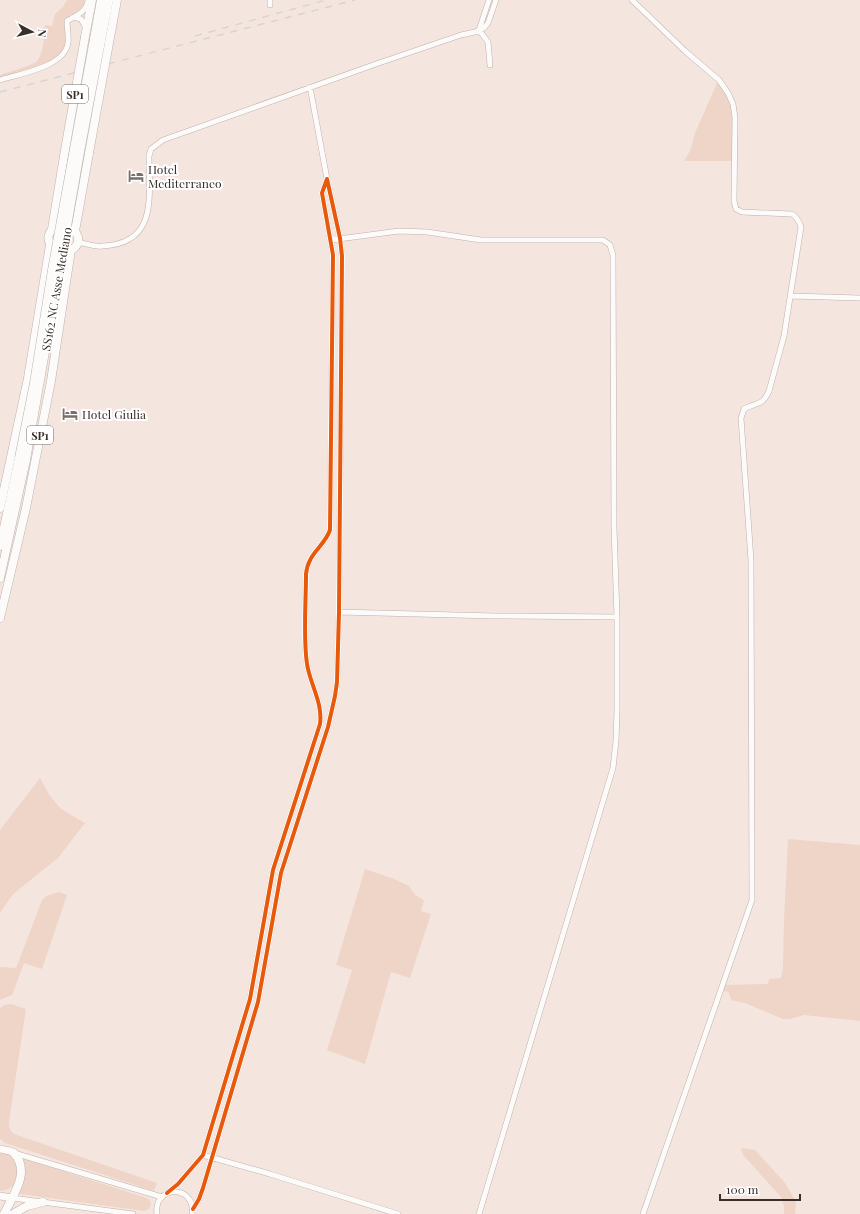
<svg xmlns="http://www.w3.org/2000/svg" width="860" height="1214" viewBox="0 0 860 1214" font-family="'Playfair Display',serif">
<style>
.green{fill:#efd4c8}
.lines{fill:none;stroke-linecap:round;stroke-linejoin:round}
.minor-casing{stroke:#bcb2ac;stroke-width:6}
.secondary-casing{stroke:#bcb2ac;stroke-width:8}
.primary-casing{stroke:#bcb2ac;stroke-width:9}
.trunk-casing{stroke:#bcb2ac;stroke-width:9}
.minor{stroke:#fdfbfa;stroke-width:5}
.secondary{stroke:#fdfbfa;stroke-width:7}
.primary{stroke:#fdfbfa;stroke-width:8}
.trunk{stroke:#fdfbfa;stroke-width:8}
.rail{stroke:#d9d4d2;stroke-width:1.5;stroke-dasharray:7 7;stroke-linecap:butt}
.primary-bridge-casing{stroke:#bcb2ac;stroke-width:9;stroke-linecap:butt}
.trunk-bridge-casing{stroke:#bcb2ac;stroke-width:9;stroke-linecap:butt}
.primary-bridge{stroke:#fdfbfa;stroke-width:8}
.trunk-bridge{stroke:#fdfbfa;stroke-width:8}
.cycleway-casing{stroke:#fff;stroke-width:6}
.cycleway{stroke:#e8590c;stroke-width:4}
.labels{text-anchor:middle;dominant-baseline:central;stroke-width:4;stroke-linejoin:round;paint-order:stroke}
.shield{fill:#fff;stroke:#746d6a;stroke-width:1}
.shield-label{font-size:11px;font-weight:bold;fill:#382e2a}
.poi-label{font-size:12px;fill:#382e2a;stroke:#fff;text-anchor:start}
.street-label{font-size:12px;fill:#382e2a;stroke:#fff}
</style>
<rect width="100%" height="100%" fill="#f4e6df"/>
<!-- green -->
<path class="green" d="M67,0H87C85,8 78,13 70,17C68,27 68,40 64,50C58,63 14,75 0,79V75C8,72 30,66 36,62C44,54 44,36 45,25L52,26L55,14L63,7Z
M717,83C738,104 732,133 732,161H684L690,151L695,133Z
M40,778L50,796L61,809L85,823L58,858L13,894L0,913V830Z
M788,839L860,845V1021L804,1015L790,1019H783L745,1003L731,1000L729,993L723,990L724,985L768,984L769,979L781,978L783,968L784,919Z
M365,869L394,879L409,886L415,895L424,900L421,911L431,914L410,978L391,972L365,1064L327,1050L352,970L336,965Z
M59,892L67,895L42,969L24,963L12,995L0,1000V967L16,968L42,900L46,896Z
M11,1004L26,1009L9,1122C8,1127 10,1130 14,1134L157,1183L154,1191L5,1143L0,1139V1008L5,1005Z
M741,1148L755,1150L785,1183L796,1202L795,1214H784V1206L781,1197L743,1155Z
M0,1151L13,1156L19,1166C16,1180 17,1189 0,1191Z
M25,1159L147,1198L151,1202L150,1208L145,1211L20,1194H19L25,1174L23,1160Z"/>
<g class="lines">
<defs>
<path id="minor" d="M489,0L479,30L488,42L490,65
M632,0L685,51L719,80L728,93L733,104L735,118L734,201L736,209L742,212L792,214C797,217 799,221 801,227L784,336L769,391C762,407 756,402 744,409L741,418L751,560L752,900L643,1214
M270,5V0
M74,17L81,19L86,28
M0,80C19,74 65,67 68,43C69,36 67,28 67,21C76,16 86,12 88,1
M310,87L327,179
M331,240L399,231L427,232L481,240H603L610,245L613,255L614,527L617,617V710L616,741L613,768L479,1214
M78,242C86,244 95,247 102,246C158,244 149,197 149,156L151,149L163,140L376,64L461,35L475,32L479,30L484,28L488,23L496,0
M791,296L860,298
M339,612L495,616L617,617
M14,1153L162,1197
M203,1155L270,1174L398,1214
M167,1193L178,1184L203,1155L250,999L273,870L320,724C323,703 310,684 307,664C303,637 306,602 306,574C308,553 324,547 330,530L333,255L322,193L327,179L340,238L342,256L339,612L337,682L335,696L328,727L281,873L258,1002L203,1188L199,1199L193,1209
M12,1198L133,1214
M157,1214C153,1185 196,1184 192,1214"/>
<path id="secondary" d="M0,1149L10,1151L14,1153
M0,1196L12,1198"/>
<path id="primary" d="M85,37L92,0
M109,43L117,0
M52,229L65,150
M75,231L89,153
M53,247C46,241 47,232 56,227
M68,251C80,248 82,235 71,229
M0,508L28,378L50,245
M0,618L26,508L51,381L71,250
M4,1214C13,1195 31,1172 14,1153
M13,1214L27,1206L43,1202"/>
<path id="trunk" d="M94,39L101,0
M101,41L109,0
M0,546L19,458
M0,578L26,460"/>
</defs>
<!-- minor casing -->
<use href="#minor" class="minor-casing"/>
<!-- secondary casing -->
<use href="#secondary" class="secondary-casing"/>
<!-- primary casing -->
<use href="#primary" class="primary-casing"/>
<!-- trunk casing -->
<use href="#trunk" class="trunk-casing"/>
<!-- minor -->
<use href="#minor" class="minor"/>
<!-- secondary -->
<use href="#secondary" class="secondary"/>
<!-- primary -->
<use href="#primary" class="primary"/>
<!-- trunk -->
<use href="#trunk" class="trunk"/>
<!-- rail -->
<path class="rail" d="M195,36L326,0
M0,92L355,0"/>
<defs>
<path id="primary-bridge" d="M65,150L85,37
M89,153L109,43"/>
<path id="trunk-bridge" d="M19,458L34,383L52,270L94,39
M26,460L80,152L101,41"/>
</defs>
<!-- primary-bridge casing -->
<use href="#primary-bridge" class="primary-bridge-casing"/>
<!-- trunk-bridge casing -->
<use href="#trunk-bridge" class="trunk-bridge-casing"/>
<!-- primary-bridge -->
<use href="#primary-bridge" class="primary-bridge"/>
<!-- trunk-bridge -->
<use href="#trunk-bridge" class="trunk-bridge"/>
<defs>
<path id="cycleway" d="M167,1193L178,1184L203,1155L250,999L273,870L320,724C323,703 310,684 307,664C303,637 306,602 306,574C308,553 324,547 330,530L333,255L322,193L327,179L340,238L342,256L339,612L337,682L335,696L328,727L281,873L258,1002L203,1188L199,1199L193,1209"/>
</defs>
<!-- cycleway casing -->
<use href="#cycleway" class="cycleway-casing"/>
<!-- cycleway -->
<use href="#cycleway" class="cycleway"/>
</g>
<!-- icons -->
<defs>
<symbol id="hotel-bare" viewBox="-9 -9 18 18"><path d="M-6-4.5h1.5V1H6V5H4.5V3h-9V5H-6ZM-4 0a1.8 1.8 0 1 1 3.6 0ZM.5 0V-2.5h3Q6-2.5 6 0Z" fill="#7a6e69" stroke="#fff" stroke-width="2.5" paint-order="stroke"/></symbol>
</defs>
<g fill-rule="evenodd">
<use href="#hotel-bare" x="125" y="165" width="22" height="22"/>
<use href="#hotel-bare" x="59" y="403" width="22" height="22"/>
</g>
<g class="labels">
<!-- shield labels -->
<g class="shield">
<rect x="62" y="85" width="26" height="18" rx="3"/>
<rect x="27" y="426" width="26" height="18" rx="3"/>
</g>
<g class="shield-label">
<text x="75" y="94">SP1</text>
<text x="40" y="435">SP1</text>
</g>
<!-- poi labels -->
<g class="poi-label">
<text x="148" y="169">Hotel<tspan x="148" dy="14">Mediterraneo</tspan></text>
<text x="82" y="414">Hotel Giulia</text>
</g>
<!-- street labels -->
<g class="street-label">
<text transform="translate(56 289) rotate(-80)">SS162 NC Asse Mediano</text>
</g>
</g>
<!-- north arrow -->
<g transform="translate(32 32) rotate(97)" stroke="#ffffff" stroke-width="3" paint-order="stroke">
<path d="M0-3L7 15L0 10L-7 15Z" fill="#382e2a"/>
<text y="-6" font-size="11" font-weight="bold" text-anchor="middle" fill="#382e2a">N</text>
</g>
<!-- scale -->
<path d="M720 1194v6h80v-6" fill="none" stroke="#382e2a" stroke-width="2"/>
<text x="726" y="1194" font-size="12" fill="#382e2a" stroke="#ffffff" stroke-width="3" paint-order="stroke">100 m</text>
</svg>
